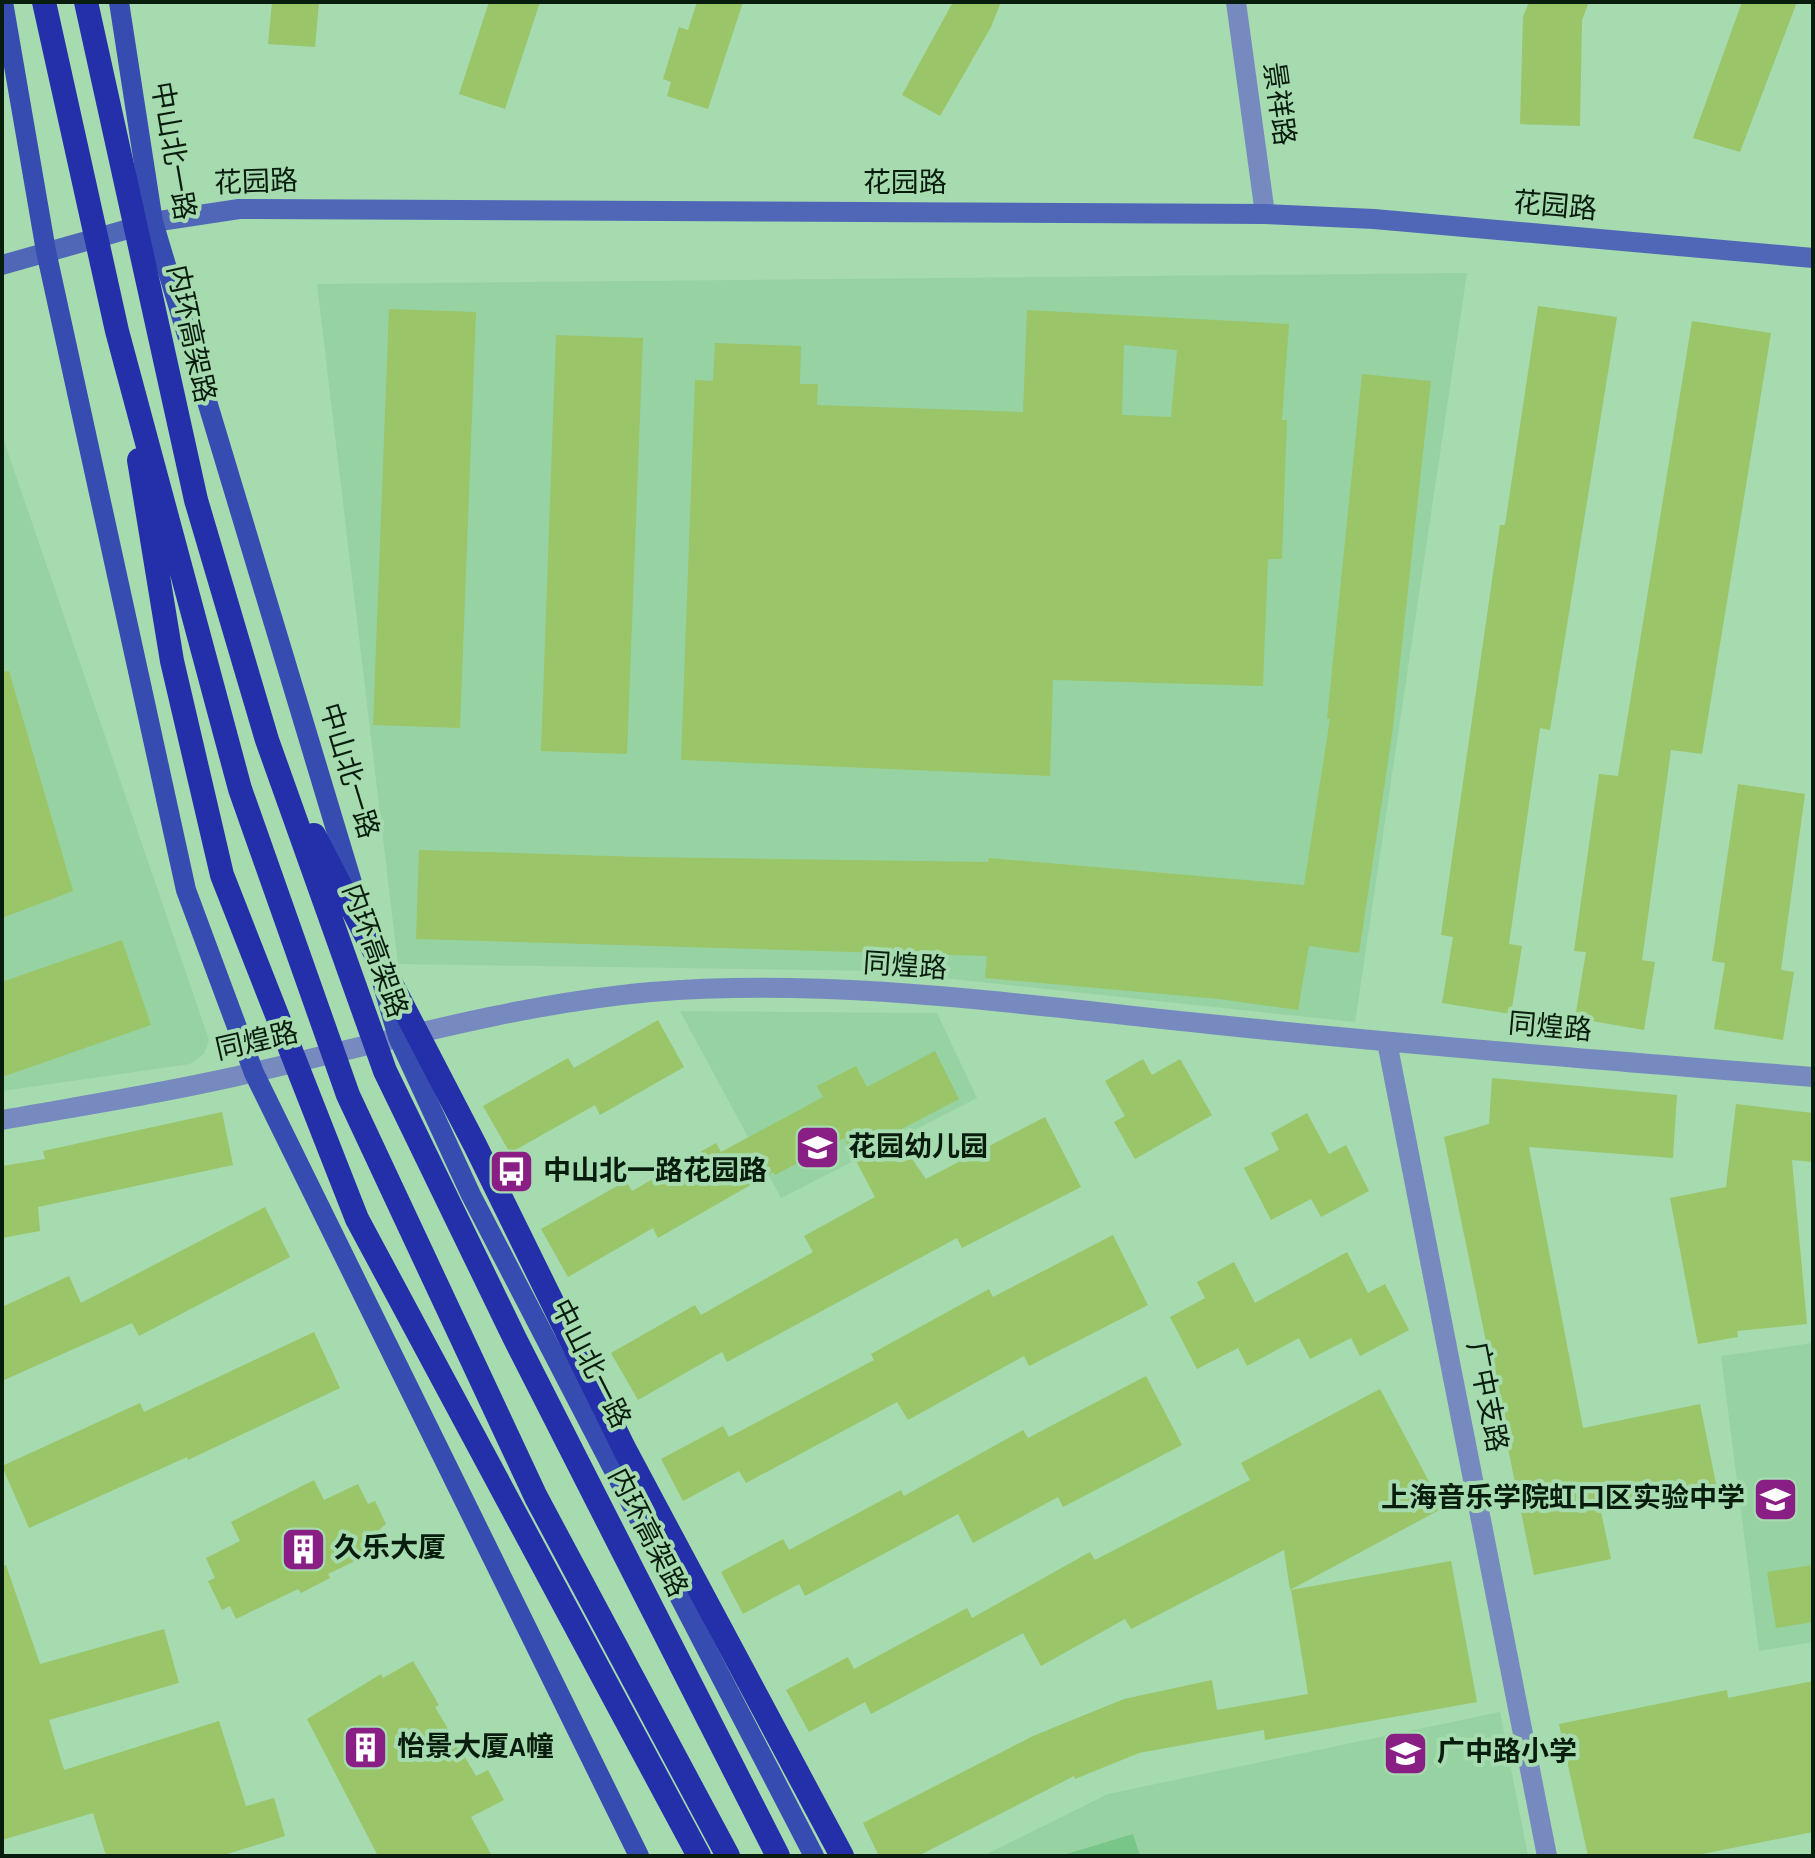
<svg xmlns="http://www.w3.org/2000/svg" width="1815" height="1858" viewBox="0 0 1815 1858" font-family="'Alegreya Sans','Noto Sans SC',sans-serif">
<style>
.built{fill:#97d2a2}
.green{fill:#78c688}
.building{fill:#9ac569;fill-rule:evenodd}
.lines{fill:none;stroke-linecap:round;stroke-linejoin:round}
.street{stroke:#778ac0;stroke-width:20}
.secondary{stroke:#5067b8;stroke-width:20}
.primary{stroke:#364cb0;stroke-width:20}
.highway-bridge{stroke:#2330a9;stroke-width:24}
.labels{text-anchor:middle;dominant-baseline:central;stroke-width:8;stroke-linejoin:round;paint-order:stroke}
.street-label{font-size:28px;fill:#091d0e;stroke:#a6daaf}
.poi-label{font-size:28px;font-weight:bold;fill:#091d0e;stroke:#a6daaf;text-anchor:start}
</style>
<rect width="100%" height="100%" fill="#a6daaf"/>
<!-- built -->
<path class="built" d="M1467,273L1355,1022L877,971L398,964L317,284Z
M2,435L209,1040L204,1054L190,1064L2,1091Z
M680,1011L937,1013L977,1098L781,1198Z
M1813,1343V1642L1759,1651L1721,1356Z
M1500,1712L1528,1856H983L1108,1794Z"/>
<!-- green -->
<path class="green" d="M1133,1834L1140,1856H1060Z"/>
<!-- building -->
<path class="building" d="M272,2H319L315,47L268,44Z
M489,2H540L505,109L459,94Z
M697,2H743L708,109L667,96L671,82L663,79L679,27L688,30Z
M953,2H1001L991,27L940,116L902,95Z
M1529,2H1589L1582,20L1580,126L1520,124L1523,17Z
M1742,2H1797L1740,152L1693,138Z
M1538,306L1617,317L1550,730L1540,728L1509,944L1522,946L1511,1014L1442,1003L1453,937L1441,935L1500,525H1505Z
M389,309L476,312L460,728L373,725Z
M1027,310L1289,324L1282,420H1287L1282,559H1268L1263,686L1053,680L1050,776L681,760L695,380L713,381L715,343L801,346L800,384H818L817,405L1023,412ZM1124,345L1177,350L1171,417L1122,415Z
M1692,321L1771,333L1702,754L1671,750L1642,960L1655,962L1644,1030L1575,1018L1586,952L1574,951L1599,774L1618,776Z
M556,335L643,338L627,754L541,751Z
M1362,374L1431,381L1392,735L1359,953L1309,946L1298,1010L1219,999L985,978L987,956L416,939L419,850L641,857L988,862L989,858L1304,885L1330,719H1327Z
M9,671L73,891L2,918V672Z
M1738,784L1805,794L1781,970L1794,972L1783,1040L1714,1029L1725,963L1712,961Z
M122,940L151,1025L2,1077V982Z
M658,1020L684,1067L600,1115L595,1105L510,1153L483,1106L568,1058L574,1068Z
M935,1051L959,1099L894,1133L926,1179L1045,1117L1081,1187L962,1248L957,1238L727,1362L722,1352L638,1400L611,1353L695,1305L701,1315L813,1252L804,1236L875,1197L844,1138L775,1175L773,1172L658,1238L653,1228L568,1277L541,1229L626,1181L632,1191L716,1143L721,1152L823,1097L817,1086L856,1066L867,1087Z
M1143,1059L1152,1075L1180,1059L1212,1115L1135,1159L1114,1122L1125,1116L1105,1081Z
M1492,1078L1677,1095L1673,1158L1529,1147L1583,1428L1700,1404L1716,1484L1600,1507L1611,1559L1534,1575L1444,1137L1489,1124Z
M1736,1104L1813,1113V1162L1792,1160L1807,1324L1737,1331L1738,1337L1698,1344L1670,1198L1726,1187Z
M222,1112L233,1165L38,1207L40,1231L2,1238V1166L45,1159L43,1151Z
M1307,1113L1329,1154L1346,1145L1369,1191L1321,1217L1311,1199L1271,1220L1244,1168L1279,1150L1271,1133Z
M265,1207L290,1257L139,1336L132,1323L2,1381V1307L69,1276L81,1303Z
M1113,1235L1148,1305L1029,1366L1024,1356L908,1420L897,1402L746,1483L739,1471L683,1501L661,1459L723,1426L729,1437L874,1360L871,1354L989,1289L993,1297Z
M1347,1252L1368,1293L1385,1284L1409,1330L1360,1356L1351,1338L1310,1359L1299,1338L1247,1366L1238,1348L1197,1369L1170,1317L1205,1298L1197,1282L1234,1262L1255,1303Z
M314,1332L340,1388L188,1460L187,1457L29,1528L2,1466L140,1403L144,1412Z
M1146,1376L1182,1445L1063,1507L1058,1497L973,1543L958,1514L805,1596L799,1584L743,1614L721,1572L783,1539L789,1550L901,1490L904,1496L1023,1430L1028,1438Z
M1380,1389L1443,1508L1290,1590L1284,1550L1131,1629L1125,1619L1041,1666L1023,1633L871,1714L865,1702L809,1732L786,1690L848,1657L854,1669L967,1608L972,1618L1090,1552L1095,1560L1250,1480L1241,1463Z
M314,1480L324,1500L358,1484L368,1504L375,1501L386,1524L380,1529L388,1545L328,1574L330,1578L301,1593L298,1589L236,1619L230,1606L222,1610L208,1581L215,1578L206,1558L240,1541L231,1522Z
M1451,1561L1477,1702L1265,1740L1264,1730L1139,1753L1075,1779L1074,1776L918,1856H879L863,1823L1033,1736L1124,1699L1212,1680L1217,1710L1308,1694L1291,1590Z
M6,1565L40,1664L164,1629L179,1683L49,1720L64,1770L219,1721L246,1806L274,1798L285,1836L221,1856H106L93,1813L2,1840V1566Z
M1813,1565V1622L1776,1628L1767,1572Z
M413,1661L439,1705L435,1707L476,1776L488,1770L504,1800L471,1817L492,1856H378L307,1719L381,1674L383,1678Z
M1813,1681V1832L1692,1856H1588L1559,1724L1727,1690L1728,1698Z"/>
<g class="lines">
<!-- street -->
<path class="street" d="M1236,2L1265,214
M1387,1042L1547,1856
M2,1120C86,1105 171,1092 255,1072C385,1042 517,1004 651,992C836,977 1024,1005 1209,1024C1410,1045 1612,1061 1813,1077"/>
<!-- secondary -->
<path class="secondary" d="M2,265L153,222L239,209L1265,214L1374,219L1813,258"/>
<!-- primary -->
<path class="primary" d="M3,2L46,251L186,890L254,1073L639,1856
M119,2L153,222L359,906
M382,982L398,1037L471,1195L814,1856"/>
<!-- highway-bridge -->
<path class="highway-bridge" d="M44,2L117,331L240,789L348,1095L536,1497L728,1856
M86,2L196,500L267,740L385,1071L515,1339L778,1856
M139,460L172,661L222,875L357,1219L699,1856
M314,835L475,1145L625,1450L842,1856"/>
</g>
<!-- icons -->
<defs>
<symbol id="school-square" viewBox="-11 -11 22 22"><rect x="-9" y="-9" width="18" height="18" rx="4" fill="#891f85" stroke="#a6daaf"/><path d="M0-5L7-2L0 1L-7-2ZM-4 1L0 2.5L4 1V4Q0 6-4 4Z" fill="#fff"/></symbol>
<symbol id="bus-square" viewBox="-11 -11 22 22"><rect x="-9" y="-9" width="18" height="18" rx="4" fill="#891f85" stroke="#a6daaf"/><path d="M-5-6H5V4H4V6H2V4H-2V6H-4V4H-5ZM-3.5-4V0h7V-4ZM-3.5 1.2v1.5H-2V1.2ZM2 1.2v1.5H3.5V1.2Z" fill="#fff"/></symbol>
<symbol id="building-square" viewBox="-11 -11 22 22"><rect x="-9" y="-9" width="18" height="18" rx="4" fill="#891f85" stroke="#a6daaf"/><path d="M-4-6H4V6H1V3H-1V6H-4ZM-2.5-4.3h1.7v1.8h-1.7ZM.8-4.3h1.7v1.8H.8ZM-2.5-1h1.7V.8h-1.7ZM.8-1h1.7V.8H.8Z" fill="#fff"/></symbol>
</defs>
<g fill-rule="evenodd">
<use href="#school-square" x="792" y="1122" width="51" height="51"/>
<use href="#bus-square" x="486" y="1146" width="51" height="51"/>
<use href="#school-square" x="1750" y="1474" width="51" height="51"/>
<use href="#building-square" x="278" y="1524" width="51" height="51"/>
<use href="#building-square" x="340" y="1722" width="51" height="51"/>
<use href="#school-square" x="1380" y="1728" width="51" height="51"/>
</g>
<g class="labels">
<!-- street labels -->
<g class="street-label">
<text transform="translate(1278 104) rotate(82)">景祥路</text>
<text transform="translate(172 151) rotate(80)">中山北一路</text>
<text transform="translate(256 183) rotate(-2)">花园路</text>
<text x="905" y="184">花园路</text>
<text transform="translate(1555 207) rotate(5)">花园路</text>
<text transform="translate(190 334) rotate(78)">内环高架路</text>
<text transform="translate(348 771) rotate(73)">中山北一路</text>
<text transform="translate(374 951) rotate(70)">内环高架路</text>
<text transform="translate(905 967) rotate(4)">同煌路</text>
<text transform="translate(1550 1028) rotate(5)">同煌路</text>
<text transform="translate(257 1042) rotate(-13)">同煌路</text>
<text transform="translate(590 1364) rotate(63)">中山北一路</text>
<text transform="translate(1486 1397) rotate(79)">广中支路</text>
<text transform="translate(647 1533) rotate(63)">内环高架路</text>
</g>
<!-- poi labels -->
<g class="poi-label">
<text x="848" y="1148">花园幼儿园</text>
<text x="543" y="1172">中山北一路花园路</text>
<text x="1745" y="1499" text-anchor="end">上海音乐学院虹口区实验中学</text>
<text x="334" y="1549">久乐大厦</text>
<text x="397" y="1748">怡景大厦A幢</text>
<text x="1437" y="1753">广中路小学</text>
</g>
</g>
<!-- border -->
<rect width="1815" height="1858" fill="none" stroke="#091d0e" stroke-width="8"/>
</svg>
